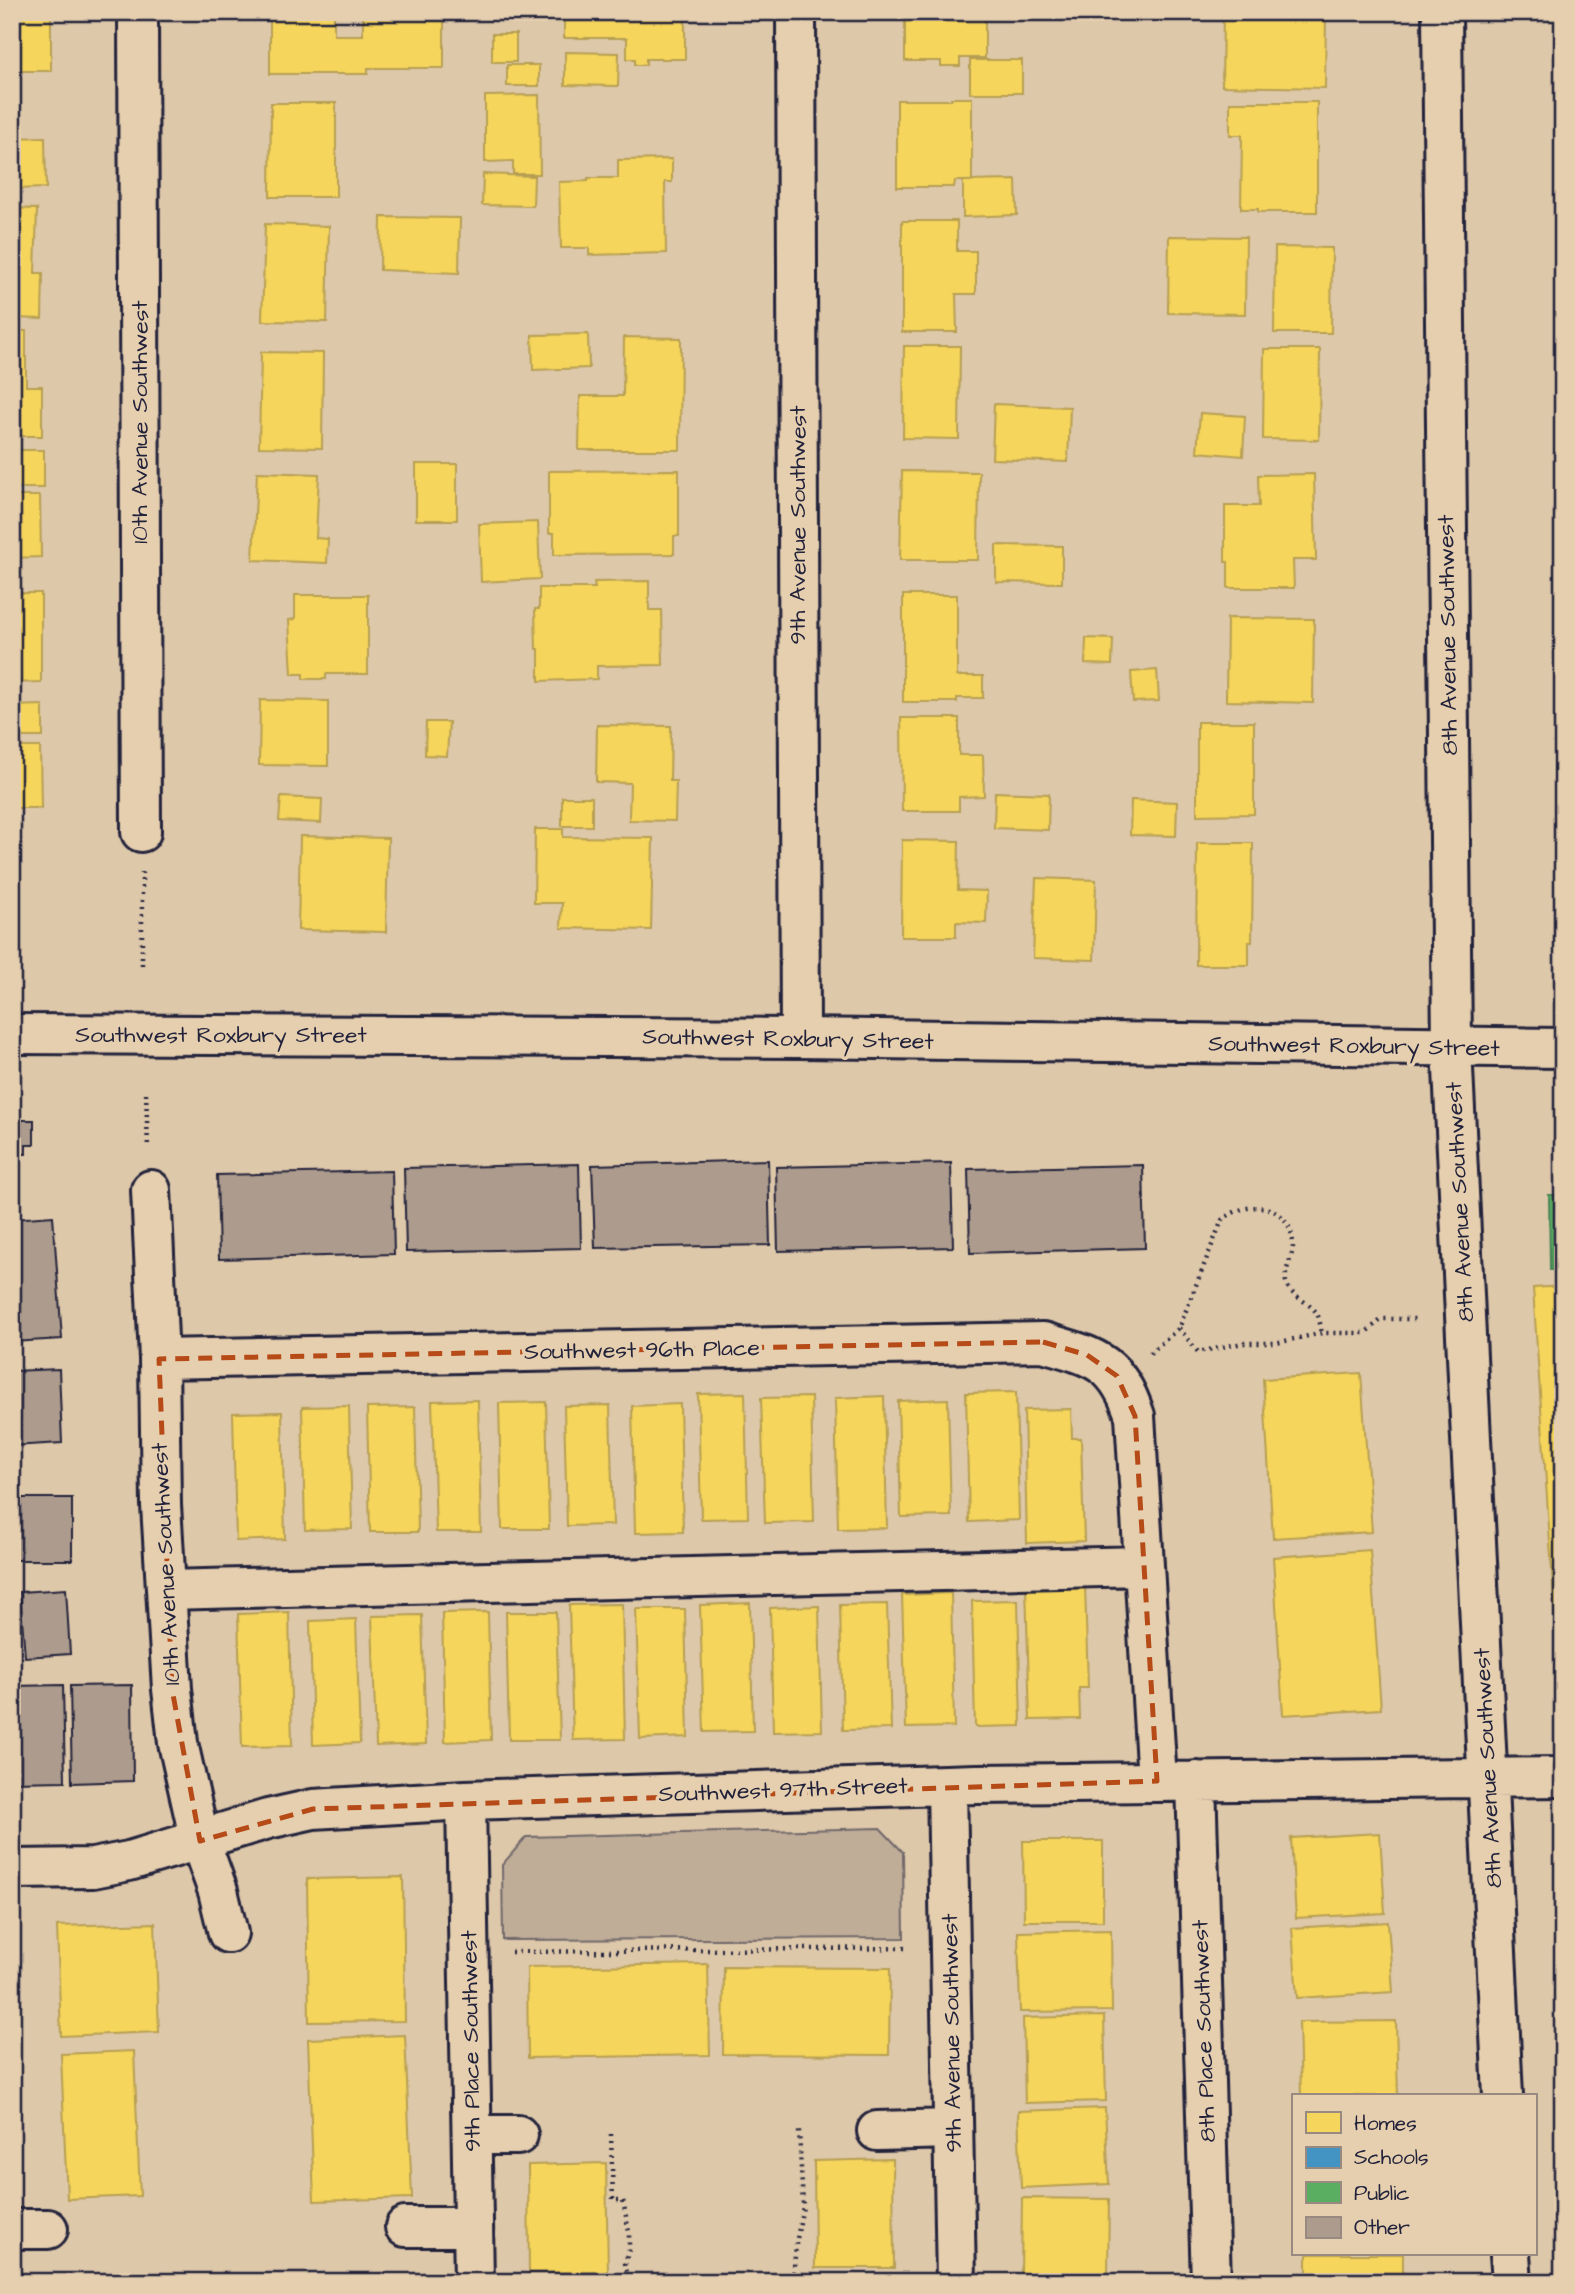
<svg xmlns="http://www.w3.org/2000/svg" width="1575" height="2294" viewBox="0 0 1575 2294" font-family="'Architects Daughter',sans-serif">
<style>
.green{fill:#bfad98;stroke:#70686a;stroke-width:2}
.homes{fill:#f6d55c;stroke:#b69f52;stroke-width:2}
.schools{fill:#4393c3;stroke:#39719a;stroke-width:2}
.public{fill:#5aae61;stroke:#498456;stroke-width:2}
.building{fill:#ad9c8d;stroke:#22223b;stroke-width:2}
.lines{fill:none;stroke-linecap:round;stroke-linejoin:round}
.minor-casing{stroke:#22223b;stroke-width:44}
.major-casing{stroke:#22223b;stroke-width:44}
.path{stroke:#22223b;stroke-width:4.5;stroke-dasharray:2 5;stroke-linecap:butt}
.minor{stroke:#e6cfaf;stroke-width:38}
.major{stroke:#e6cfaf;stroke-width:38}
.marked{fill:none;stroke:#b64b18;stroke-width:5;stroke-dasharray:14 9;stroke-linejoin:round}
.labels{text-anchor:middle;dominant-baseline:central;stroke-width:7;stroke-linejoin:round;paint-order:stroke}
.street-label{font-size:23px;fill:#22223b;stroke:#e6cfaf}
</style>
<rect width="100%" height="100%" fill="#dec8aa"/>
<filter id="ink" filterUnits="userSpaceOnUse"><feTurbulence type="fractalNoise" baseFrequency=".0143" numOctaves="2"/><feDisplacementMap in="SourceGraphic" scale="14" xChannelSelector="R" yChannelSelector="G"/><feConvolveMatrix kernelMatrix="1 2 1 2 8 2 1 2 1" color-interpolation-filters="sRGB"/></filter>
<g filter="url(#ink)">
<!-- green -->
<path class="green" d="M880,1828L903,1852L904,1938L503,1940L502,1865L526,1837Z"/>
<!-- homes -->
<path class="homes" d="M12,12H51V71H12Z
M270,12H334V35H363V12H444V68H368V74H270Z
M564,12H685V59H646V65H635V59H627V38H564Z
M905,12H958V16H985V58H960V66H941V61H905Z
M1223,12H1326L1325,88L1222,86Z
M492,34H516V62H492Z
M565,52L619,53L618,86L565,85Z
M970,60H1022V93H970Z
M507,65H539V86H507Z
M539,95L540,174H513V161L485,162V96Z
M951,98H972V181H955L954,187H897V100H951Z
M1230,102H1317V212H1258V209H1241L1242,135H1230Z
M271,103H336V197H270Z
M45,137L46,188L12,189V138Z
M672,159V182H665L666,253L589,255V248H561L559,182L588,181V178H618V160Z
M483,174L534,176L533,206L482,205Z
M1016,180L1017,215L963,217V181Z
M12,208L37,209L35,273H43L42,319L13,318Z
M381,217L460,218L459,273L380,270Z
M902,221H957V251H976V294H956L957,332H902Z
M265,224L329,226L327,322L262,321Z
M1169,236L1246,237L1245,314L1168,313Z
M1275,247L1332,248L1331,333H1274Z
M12,331H26V386H42V436H12Z
M588,334L589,368L533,370L532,335Z
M624,337L681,338L680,450H579L580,396H623Z
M904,346H960L959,439L903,438Z
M1264,349H1320L1319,440L1263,439Z
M261,352L323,353L322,448L259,447Z
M994,404L1070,407L1068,462L992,459Z
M1200,413L1245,416L1243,456L1197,452Z
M12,450H44V488H12Z
M416,464H457V520H416Z
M679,470V536H674V554L554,555V533H549V471Z
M902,471L979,472L978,560H900Z
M257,472L319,474L316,538L328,539L327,563L253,560Z
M1314,474L1316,560H1293L1294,588H1228V562H1225V506H1259L1258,475Z
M12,496H40L41,557L12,558Z
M538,522L540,579L481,582L479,524Z
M996,545L1062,546V583L996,582Z
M649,581V610H662L663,665L597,666V679L539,681V649H536L535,609H539V588H595L594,582Z
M12,593H41V682L12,683Z
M295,595H368V674H326V679H303V674H292L289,620L295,619Z
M903,595H957V676H983V698H957V702H903Z
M1227,618L1314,619L1313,703L1226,701Z
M1086,638L1113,639L1112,665L1085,664Z
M1157,670L1159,701L1133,702L1131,672Z
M260,700L328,701V766L259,765Z
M43,705V737H12V706Z
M901,718H959V755H983L984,796L959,797V811H902Z
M426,722H449L447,756L425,755Z
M1197,722H1254V814L1197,815Z
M597,725L671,726L670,781H676L675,821L629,820L630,783L596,782Z
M12,747H40L41,808H12Z
M995,792L1049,794L1048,830L994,828Z
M281,797L322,799L321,823L279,821Z
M562,797H592V826H562Z
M1131,800L1177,802L1176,836L1130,835Z
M535,829H563V837L653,838L651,930L561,928L562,903H534Z
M300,836L388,838L386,932L298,930Z
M902,840L959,841L958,890L987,891L986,923L956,922V937H901Z
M1197,843H1253L1252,942H1249V965H1196Z
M1036,878L1096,880L1094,960L1033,958Z
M1563,1286V1721L1562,1722L1533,1288Z
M1361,1373L1372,1532L1273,1538L1263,1379Z
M1016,1392L1019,1520L969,1522L966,1393Z
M745,1393L748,1518L701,1519L698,1394Z
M884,1396L887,1528L838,1529L835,1398Z
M811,1397L814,1522L765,1523L761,1398Z
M948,1399L951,1516L901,1517L898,1401Z
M478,1400L481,1532H436L432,1401Z
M546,1402L549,1529H502L499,1403Z
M680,1404L683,1532L635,1533L632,1406Z
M610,1405L613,1525L567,1526L564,1406Z
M349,1406L352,1529L305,1530L302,1407Z
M415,1407L418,1532H370L367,1408Z
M1071,1409L1072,1438H1081L1084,1541L1027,1543L1024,1410Z
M282,1412L285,1539L236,1541L233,1413Z
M1370,1550L1381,1709L1283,1715L1273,1557Z
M1085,1585L1088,1688H1079L1080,1719L1030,1720L1026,1587Z
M951,1593L954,1727L906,1728L902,1595Z
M1018,1600L1021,1726L975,1727L972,1601Z
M750,1603L753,1731L704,1732L700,1605Z
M622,1604L625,1739L573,1740L569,1605Z
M887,1604L891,1729L843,1730L840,1605Z
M819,1606L822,1731L773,1732L770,1608Z
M636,1609H685L688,1737L640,1739Z
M289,1612L292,1746L242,1747L238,1614Z
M488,1612L491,1740L445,1742L442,1613Z
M506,1612H556L560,1740H509Z
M422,1615L426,1744L376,1746L372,1616Z
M356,1619L360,1743L313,1745L310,1621Z
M1380,1833L1385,1913L1296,1918L1291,1838Z
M1023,1841H1103V1921H1024Z
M403,1877L405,2021L309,2022L307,1879Z
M1388,1922L1393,1992L1297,1998L1292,1928Z
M155,1923L159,2032L61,2036L57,1926Z
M1111,1930L1112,2011L1020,2012L1018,1932Z
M708,1964L710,2055L528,2058L527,1967Z
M724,1967L890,1968L889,2055L723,2054Z
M1104,2016L1106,2101L1025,2103L1023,2018Z
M1396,2021L1398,2096H1301L1299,2022Z
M405,2035L412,2198L314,2201L308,2039Z
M134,2051L140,2196L67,2199L61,2054Z
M1105,2108L1109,2184L1021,2188L1018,2111Z
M893,2159L894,2268H815L814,2161Z
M606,2163L608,2272L529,2273L528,2165Z
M1022,2198L1109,2199L1108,2275H1021Z
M1307,2254H1403V2282H1307Z"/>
<!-- schools -->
<path class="schools" d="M1559,1827H1563V1928Z"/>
<!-- public -->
<path class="public" d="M1549,1195H1563V1270H1550Z"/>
<!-- building -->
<path class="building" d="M12,1120H34V1145H26V1154H12Z
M768,1160L770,1245L595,1248L592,1165Z
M951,1163L953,1247L778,1251L776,1167Z
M579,1164L581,1248L406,1252L404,1168Z
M1143,1165L1145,1248L970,1253L968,1169Z
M392,1171L394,1254L219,1259L217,1175Z
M53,1216L62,1339L12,1342V1219Z
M59,1369L62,1443L12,1446V1371Z
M12,1498H72V1560H12Z
M66,1589L70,1654L25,1657L20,1592Z
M63,1685L65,1781L12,1782V1686Z
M132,1685L133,1781L72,1783L70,1686Z"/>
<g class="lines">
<defs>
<path id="minor" d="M138,12L141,832
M796,12L800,1038
M1442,12L1452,1048L1503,2096
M151,1190L159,1359L161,1505L172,1689L178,1743L200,1841L218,1891L228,1933
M159,1359L1043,1342C1095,1357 1117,1361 1135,1416L1157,1781
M166,1590L1144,1566
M1196,1781L1211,2282
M947,1785L956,2282
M466,1800L474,2282
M12,1869L93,1868L129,1861L268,1819L313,1809L466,1800L977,1784L1563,1777
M877,2131L953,2129
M473,2135H518
M405,2227H473
M12,2229H48
M1510,2254L1512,2282"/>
<path id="major" d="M12,1034L800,1038L1563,1048"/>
</defs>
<!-- minor casing -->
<use href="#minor" class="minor-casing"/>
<!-- major casing -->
<use href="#major" class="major-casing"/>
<!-- path -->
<path class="path" d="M142,872V966
M146,1093L148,1148
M1179,1328L1198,1352L1243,1343H1276L1322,1333H1365L1382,1319H1417
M1150,1353L1179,1328L1222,1220C1248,1198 1292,1203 1293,1245C1293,1258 1284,1269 1286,1282C1290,1297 1307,1300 1316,1312C1320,1318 1320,1326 1322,1333
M511,1952L908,1948
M611,2134L613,2200H623L629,2232V2250L625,2263L629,2282
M684,2282L710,2275L762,2282
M786,2282L793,2279L796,2244L803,2206L799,2131"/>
<!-- minor -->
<use href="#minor" class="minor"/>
<!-- major -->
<use href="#major" class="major"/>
</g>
</g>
<!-- marked area -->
<path class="marked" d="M1043,1342L1087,1355L1117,1376L1135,1416L1157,1781L313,1809L200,1841L172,1689L159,1359Z"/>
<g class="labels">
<!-- street labels -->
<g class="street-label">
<text transform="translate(140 422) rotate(-90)">10th Avenue Southwest</text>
<text transform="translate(798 525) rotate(-90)">9th Avenue Southwest</text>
<text transform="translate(1448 635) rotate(-91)">8th Avenue Southwest</text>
<text x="221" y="1035">Southwest Roxbury Street</text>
<text transform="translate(788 1039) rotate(1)">Southwest Roxbury Street</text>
<text transform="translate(1354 1046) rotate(1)">Southwest Roxbury Street</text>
<text transform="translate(1460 1202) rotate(-93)">8th Avenue Southwest</text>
<text transform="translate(642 1350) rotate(-1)">Southwest 96th Place</text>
<text transform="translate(166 1564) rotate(-93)">10th Avenue Southwest</text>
<text transform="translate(1488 1768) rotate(-93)">8th Avenue Southwest</text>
<text transform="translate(783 1790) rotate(-2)">Southwest 97th Street</text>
<text transform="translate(1204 2031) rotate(-92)">8th Place Southwest</text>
<text transform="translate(952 2033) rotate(-91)">9th Avenue Southwest</text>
<text transform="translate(471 2041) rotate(-91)">9th Place Southwest</text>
</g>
</g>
<!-- margin -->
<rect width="1575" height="2294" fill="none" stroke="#e6cfaf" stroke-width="42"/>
<rect x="21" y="21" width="1533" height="2252" fill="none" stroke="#22223b" stroke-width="2.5" filter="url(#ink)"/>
<!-- legend -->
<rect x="1292" y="2094" width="245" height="161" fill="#e6cfaf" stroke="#988a81" stroke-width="2"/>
<rect x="1306" y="2112" width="35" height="21" fill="#f6d55c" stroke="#988a81" stroke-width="2"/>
<text x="1354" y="2130" font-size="21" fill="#22223b">Homes</text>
<rect x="1306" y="2147" width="35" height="21" fill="#4393c3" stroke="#988a81" stroke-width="2"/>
<text x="1354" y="2164" font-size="21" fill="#22223b">Schools</text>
<rect x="1306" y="2182" width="35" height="21" fill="#5aae61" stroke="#988a81" stroke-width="2"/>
<text x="1354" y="2200" font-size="21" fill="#22223b">Public</text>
<rect x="1306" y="2217" width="35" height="21" fill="#ad9c8d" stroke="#988a81" stroke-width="2"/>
<text x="1354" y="2234" font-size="21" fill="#22223b">Other</text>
</svg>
